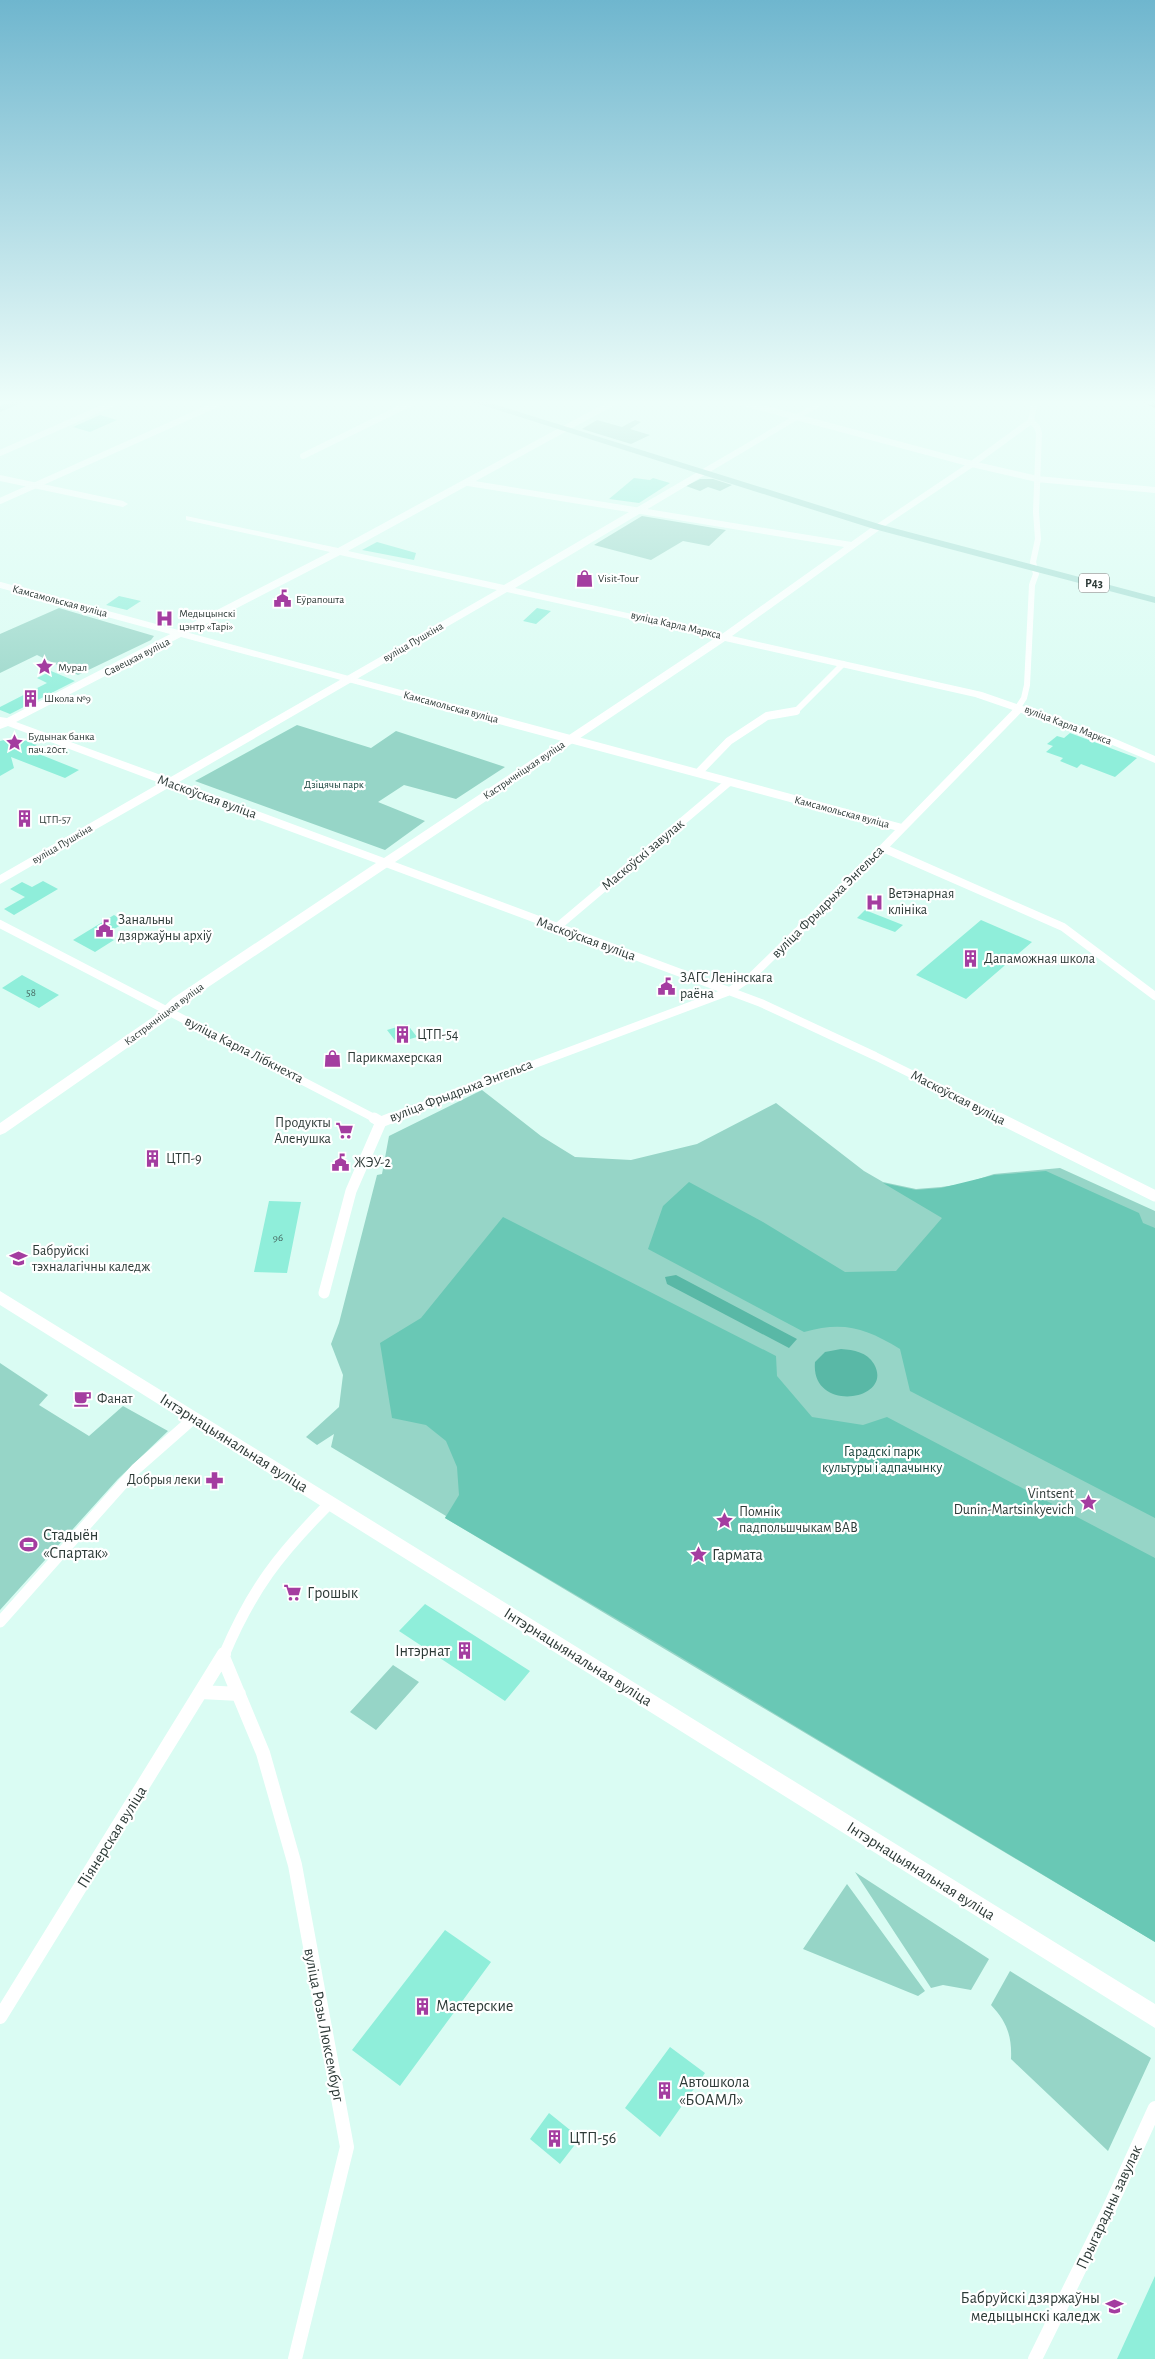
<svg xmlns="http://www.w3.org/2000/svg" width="1155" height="2359" viewBox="0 0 1155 2359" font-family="'Alegreya Sans',sans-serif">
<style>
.green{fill:#96d5c7}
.forest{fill:#69c8b5}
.water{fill:#59b8a6}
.building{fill:#8feeda}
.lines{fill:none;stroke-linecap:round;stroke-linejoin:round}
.street-far3{stroke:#fff;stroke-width:6}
.street-far2{stroke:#fff;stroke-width:8}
.street-far1{stroke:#fff;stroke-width:11}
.street{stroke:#fff;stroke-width:14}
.secondary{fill:#fff;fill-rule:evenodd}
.primary{fill:#a4ddd3;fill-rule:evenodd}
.rail-casing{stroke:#8aa29c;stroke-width:4}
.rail{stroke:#fff;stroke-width:2.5;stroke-dasharray:8;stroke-linecap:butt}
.labels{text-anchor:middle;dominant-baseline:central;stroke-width:4.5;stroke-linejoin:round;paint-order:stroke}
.far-poi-label{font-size:11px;fill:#2d3a37;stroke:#fff;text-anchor:start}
.far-street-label{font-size:11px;fill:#2d3a37;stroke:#fff}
.far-park-label{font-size:11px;fill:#103c34;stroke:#fff}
.number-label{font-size:11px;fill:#466760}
.shield{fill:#fff;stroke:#6c7573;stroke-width:1}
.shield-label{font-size:12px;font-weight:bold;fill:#2d3a37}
.street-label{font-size:14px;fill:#2d3a37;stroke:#fff}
.poi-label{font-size:14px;fill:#2d3a37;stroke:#fff;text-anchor:start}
.park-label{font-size:14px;fill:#103c34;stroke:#fff}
.near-street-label{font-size:16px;fill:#2d3a37;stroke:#fff}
.near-poi-label{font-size:16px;fill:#2d3a37;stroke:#fff;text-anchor:start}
</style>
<rect width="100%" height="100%" fill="#dafcf3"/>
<!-- green -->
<path class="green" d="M597,420L622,427L635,420L641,422L630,429L650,435L631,444L582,429Z
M700,479H713L732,485L720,491L708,487L700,491L686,486Z
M642,516L726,530L709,546L683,541L651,560L594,545Z
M59,608L154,636L151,640L78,675L37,655L0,673V634Z
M297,725L371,748L396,731L505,767L456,799L404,785L378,802L425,821L385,850L195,781Z
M482,1090L541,1136L575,1157L631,1160L697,1144L776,1103L864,1171L883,1182L916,1189L941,1187L963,1184L994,1174L1060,1168L1155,1211V1942L445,1518L446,1516L331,1447L334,1434L317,1445L306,1437L339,1407L343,1375L331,1344L339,1323L377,1175L382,1174L389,1136Z
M0,1363L48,1395L39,1405L89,1436L123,1406L168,1431L118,1479L0,1610Z
M393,1665L419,1682L376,1730L350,1712Z
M855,1872L989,1959L971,1990L943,1985L931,1988Z
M847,1884L925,1991L918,1996L803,1949Z
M1010,1971L1151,2058L1108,2151L1011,2059C1012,2036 1007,2022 991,2005Z"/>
<!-- forest -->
<path class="forest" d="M1046,1171L1139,1213L1143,1223L1155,1228V1518L910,1391L900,1349C865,1328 844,1321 804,1332L648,1249L663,1206L689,1182L763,1222L845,1272L896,1271L942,1218L883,1183L916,1190L941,1188L994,1175Z
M503,1217L776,1356L777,1376L812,1417L863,1425L887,1417L1155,1558V1942L634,1629L445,1518L459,1495L457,1467L446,1441L426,1425L392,1418L380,1343L421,1318Z"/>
<!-- water -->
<path class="water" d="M676,1275L797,1339L789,1348L667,1284L665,1277Z
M841,1349C854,1350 867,1352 874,1364C895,1401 810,1414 815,1362L825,1352Z"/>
<!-- building -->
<path class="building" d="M100,415L117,420L90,432L73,427Z
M634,478L650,480L653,478L670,483L639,503L609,499Z
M377,542L416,553L414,560L362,550Z
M119,596L141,601L127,610L106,605Z
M537,608L551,611L536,624L523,621Z
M51,671L75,681L10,714L0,710V707L47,683L37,678Z
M1070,733L1137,758L1115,777L1081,764L1077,768L1060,761L1063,758L1046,752L1053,746L1047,744L1057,736L1064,738Z
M16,737L37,745L29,750L79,770L65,778L11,757L14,768L0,776V741Z
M43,881L58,889L14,915L4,909L25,897L10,889L22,882L32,887Z
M865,910L903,925L895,932L857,918Z
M114,915L126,922L104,935L114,940L95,952L73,940Z
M981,920L1032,942L966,999L916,975Z
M22,975L59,995L39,1008L2,988Z
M407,1024L417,1037L397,1043L387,1030Z
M269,1201L301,1202L287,1273L254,1272Z
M425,1604L530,1671L505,1701L399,1631Z
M445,1930L491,1962L400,2086L352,2050Z
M670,2047L705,2073L660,2137L625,2108Z
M549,2113L580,2138L560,2164L530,2139Z
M1155,2276V2359H1117Z"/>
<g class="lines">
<!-- street-far3 -->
<path class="street-far3" d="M736,401L972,464L1037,479L1155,490
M564,429L616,401
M0,453L118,401
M303,456L415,401
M468,483L851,545
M0,501L224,401
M878,527L972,464L1031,421L1035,401
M0,585L471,712
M795,712L843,664
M1015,712L1024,698L1027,685L1032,585L1036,574L1033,562L1038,539L1036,512L1039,433L1037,427L1031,421"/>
<!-- street-far2 -->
<path class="street-far2" d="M466,711L902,828
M698,773L729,741L767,716L796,711
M883,848L1063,927L1155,996
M386,863L761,1003L875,1056L1002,1119
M0,924L376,1119
M556,928L729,782
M388,1119L730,991L752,976L883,848L1017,711"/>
<!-- street-far1 -->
<path class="street-far1" d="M374,1118L381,1122
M999,1118L1155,1196
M324,1293L351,1191L381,1122L391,1118
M0,1622L136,1469L194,1418
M224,1655C252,1589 279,1554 330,1503"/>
<!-- street -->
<path class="street" d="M223,1657L263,1753L295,1865L347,2147L295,2359
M201,1692L239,1694
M0,2017L224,1654
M1035,2359L1108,2211L1155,2108"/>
<!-- secondary -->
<path class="secondary" d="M819,401H829L515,588L722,634L875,525H881V529L732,636L982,692L1111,737L1155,756V763L1103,741L975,697L725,641L183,1004L163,1023L5,1133L0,1135V1123L153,1017L173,998L376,863L170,787L0,884V875L160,783L8,726L0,729V717L7,718L330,552L186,520V516L338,548L561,427H567V431L348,551L504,585ZM340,555L497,590L169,778L16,722ZM507,592L715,638L384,858L179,782Z
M0,475L123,501L128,504L123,507L0,481Z
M0,1291L1155,2004V2028L0,1305Z"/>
<!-- primary -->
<path class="primary" d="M13,401H26L0,412V406Z
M469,401H484L882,525L1155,597V603L874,529Z"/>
<defs>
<path id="rail" d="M1145,401L1155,406"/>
</defs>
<!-- rail casing -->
<use href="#rail" class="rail-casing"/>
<!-- rail -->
<use href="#rail" class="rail"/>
</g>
<!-- sky -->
<linearGradient id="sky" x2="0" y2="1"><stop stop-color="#6fb6ce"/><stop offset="0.55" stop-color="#eefefa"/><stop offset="1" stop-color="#eefefa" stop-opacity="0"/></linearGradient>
<rect width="1155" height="731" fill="url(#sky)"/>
<!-- icons -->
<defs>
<symbol id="shop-bare" viewBox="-9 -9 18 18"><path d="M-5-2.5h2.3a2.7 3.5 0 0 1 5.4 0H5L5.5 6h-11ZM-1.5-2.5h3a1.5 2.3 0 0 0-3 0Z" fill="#a43da0" stroke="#fff" stroke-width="2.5" paint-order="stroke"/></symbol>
<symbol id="civic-bare" viewBox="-9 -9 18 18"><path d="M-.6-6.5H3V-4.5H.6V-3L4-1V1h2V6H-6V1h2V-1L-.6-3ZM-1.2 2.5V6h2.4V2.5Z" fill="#a43da0" stroke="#fff" stroke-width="2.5" paint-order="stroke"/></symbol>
<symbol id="hospital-bare" viewBox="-9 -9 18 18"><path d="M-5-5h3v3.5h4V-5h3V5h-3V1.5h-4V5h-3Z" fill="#a43da0" stroke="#fff" stroke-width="2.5" paint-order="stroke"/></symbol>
<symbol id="sight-bare" viewBox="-9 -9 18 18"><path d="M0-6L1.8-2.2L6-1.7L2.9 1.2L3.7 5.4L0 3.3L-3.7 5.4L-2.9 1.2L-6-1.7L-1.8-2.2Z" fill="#a43da0" stroke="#fff" stroke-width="2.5" paint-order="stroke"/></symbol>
<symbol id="building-bare" viewBox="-9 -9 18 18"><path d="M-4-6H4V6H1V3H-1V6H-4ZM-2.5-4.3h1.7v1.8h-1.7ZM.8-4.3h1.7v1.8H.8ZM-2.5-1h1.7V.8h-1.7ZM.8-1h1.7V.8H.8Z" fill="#a43da0" stroke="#fff" stroke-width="2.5" paint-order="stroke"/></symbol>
<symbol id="supermarket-bare" viewBox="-9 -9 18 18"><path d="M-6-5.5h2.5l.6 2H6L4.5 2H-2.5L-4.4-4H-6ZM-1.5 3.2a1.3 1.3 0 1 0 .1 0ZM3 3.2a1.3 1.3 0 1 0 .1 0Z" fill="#a43da0" stroke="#fff" stroke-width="2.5" paint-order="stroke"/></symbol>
<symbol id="university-bare" viewBox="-9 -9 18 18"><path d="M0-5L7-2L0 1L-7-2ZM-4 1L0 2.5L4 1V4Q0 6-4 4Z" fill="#a43da0" stroke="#fff" stroke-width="2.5" paint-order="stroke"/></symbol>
<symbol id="cafe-bare" viewBox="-9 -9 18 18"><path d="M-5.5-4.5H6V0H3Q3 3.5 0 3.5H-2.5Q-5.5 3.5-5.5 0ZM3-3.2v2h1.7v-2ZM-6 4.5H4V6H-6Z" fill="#a43da0" stroke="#fff" stroke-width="2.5" paint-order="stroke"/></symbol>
<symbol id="pharmacy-bare" viewBox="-9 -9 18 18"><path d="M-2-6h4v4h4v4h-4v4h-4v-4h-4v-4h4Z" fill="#a43da0" stroke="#fff" stroke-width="2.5" paint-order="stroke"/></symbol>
<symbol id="stadium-bare" viewBox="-9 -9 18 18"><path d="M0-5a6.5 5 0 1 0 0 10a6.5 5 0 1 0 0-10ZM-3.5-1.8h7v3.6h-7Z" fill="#a43da0" stroke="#fff" stroke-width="2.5" paint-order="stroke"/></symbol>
</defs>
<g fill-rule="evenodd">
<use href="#shop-bare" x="572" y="566" width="25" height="25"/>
<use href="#civic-bare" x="270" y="586" width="25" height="25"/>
<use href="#hospital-bare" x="152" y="606" width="25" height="25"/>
<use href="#sight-bare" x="32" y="654" width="25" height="25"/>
<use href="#building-bare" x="18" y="686" width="25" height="25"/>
<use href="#sight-bare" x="2" y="730" width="25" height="25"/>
<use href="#building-bare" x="12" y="806" width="25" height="25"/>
<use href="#hospital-bare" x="862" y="890" width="25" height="25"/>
<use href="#civic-bare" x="92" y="916" width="25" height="25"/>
<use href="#building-bare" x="958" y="946" width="25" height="25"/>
<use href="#civic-bare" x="654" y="974" width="25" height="25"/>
<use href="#building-bare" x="390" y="1022" width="25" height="25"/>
<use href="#shop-bare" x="320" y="1046" width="25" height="25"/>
<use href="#supermarket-bare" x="332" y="1118" width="25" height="25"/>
<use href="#building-bare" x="140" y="1146" width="25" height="25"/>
<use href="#civic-bare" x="328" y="1150" width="25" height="25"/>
<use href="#university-bare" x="6" y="1246" width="25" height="25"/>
<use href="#cafe-bare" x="70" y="1386" width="25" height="25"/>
<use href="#pharmacy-bare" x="202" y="1468" width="25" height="25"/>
<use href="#sight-bare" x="1076" y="1490" width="25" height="25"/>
<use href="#sight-bare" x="712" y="1508" width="25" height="25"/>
<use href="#stadium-bare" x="16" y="1532" width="25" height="25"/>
<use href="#sight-bare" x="686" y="1542" width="25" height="25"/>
<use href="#supermarket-bare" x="280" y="1580" width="25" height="25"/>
<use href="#building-bare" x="452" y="1638" width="25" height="25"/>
<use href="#building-bare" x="410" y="1994" width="25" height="25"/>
<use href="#building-bare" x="652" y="2078" width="25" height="25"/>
<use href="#building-bare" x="542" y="2126" width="25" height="25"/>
<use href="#university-bare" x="1102" y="2294" width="25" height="25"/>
</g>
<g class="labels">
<!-- far-poi labels -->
<g class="far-poi-label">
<text x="598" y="578">Visit-Tour</text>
<text x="296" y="599">Еўрапошта</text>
<text x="179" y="613">Медыцынскі<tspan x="179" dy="13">цэнтр «Тарі»</tspan></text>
<text x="58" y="667">Мурал</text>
<text x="44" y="698">Школа №9</text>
<text x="28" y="736">Будынак банка<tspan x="28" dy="13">пач.20ст.</tspan></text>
<text x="39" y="819">ЦТП-57</text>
</g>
<!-- far-street labels -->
<g class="far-street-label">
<text transform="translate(60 601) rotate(15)">Камсамольская вуліца</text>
<text transform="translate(676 625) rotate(13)">вуліца Карла Маркса</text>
<text transform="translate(413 642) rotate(-30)">вуліца Пушкіна</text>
<text transform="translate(137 657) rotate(-27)">Савецкая вуліца</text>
<text transform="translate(451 707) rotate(15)">Камсамольская вуліца</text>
<text transform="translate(1068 725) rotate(21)">вуліца Карла Маркса</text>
<text transform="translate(524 770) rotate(-34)">Кастрычніцкая вуліца</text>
<text transform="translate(842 812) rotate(15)">Камсамольская вуліца</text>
<text transform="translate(62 844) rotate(-30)">вуліца Пушкіна</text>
<text transform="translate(164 1014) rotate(-37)">Кастрычніцкая вуліца</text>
</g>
<!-- far-park labels -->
<g class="far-park-label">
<text x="334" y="784">Дзіцячы парк</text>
</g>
<!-- number labels -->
<g class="number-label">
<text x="31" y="992">58</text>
<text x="278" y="1237">96</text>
</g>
<!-- shield labels -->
<rect class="shield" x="1079" y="573.5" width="30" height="19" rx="4"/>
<g class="shield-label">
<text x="1094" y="583">Р43</text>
</g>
<!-- street labels -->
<g class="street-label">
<text transform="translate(207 797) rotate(20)">Маскоўская вуліца</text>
<text transform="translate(643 855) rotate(-40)">Маскоўскі завулак</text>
<text transform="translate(828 902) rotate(-45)">вуліца Фрыдрыха Энгельса</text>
<text transform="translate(586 939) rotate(20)">Маскоўская вуліца</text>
<text transform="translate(244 1050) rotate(27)">вуліца Карла Лібкнехта</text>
<text transform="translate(461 1091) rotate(-21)">вуліца Фрыдрыха Энгельса</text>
<text transform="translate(958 1098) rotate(27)">Маскоўская вуліца</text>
</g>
<!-- poi labels -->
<g class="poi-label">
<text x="888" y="894">Ветэнарная<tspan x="888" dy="16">клініка</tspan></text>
<text x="118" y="920">Занальны<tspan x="118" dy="16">дзяржаўны архіў</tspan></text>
<text x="984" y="959">Дапаможная школа</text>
<text x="680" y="978">ЗАГС Ленінскага<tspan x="680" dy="16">раёна</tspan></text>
<text x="417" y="1035">ЦТП-54</text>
<text x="347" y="1058">Парикмахерская</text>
<text x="331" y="1123" text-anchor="end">Продукты<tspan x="331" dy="16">Аленушка</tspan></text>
<text x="166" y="1159">ЦТП-9</text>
<text x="354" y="1163">ЖЭУ-2</text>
<text x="32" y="1251">Бабруйскі<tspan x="32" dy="16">тэхналагічны каледж</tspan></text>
<text x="97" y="1399">Фанат</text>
<text x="201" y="1480" text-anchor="end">Добрыя леки</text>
<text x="1074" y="1494" text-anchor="end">Vintsent<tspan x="1074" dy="16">Dunin-Martsinkyevich</tspan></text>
<text x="739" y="1512">Помнік<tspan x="739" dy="16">падпольшчыкам ВАВ</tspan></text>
</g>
<!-- park labels -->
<g class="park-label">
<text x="882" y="1452">Гарадскі парк<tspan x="882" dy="16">культуры і адпачынку</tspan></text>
</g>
<!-- near-street labels -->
<g class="near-street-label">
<text transform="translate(234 1443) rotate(32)">Інтэрнацыянальная вуліца</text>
<text transform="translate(578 1657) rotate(32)">Інтэрнацыянальная вуліца</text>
<text transform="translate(112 1837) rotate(-58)">Піянерская вуліца</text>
<text transform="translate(921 1871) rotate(32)">Інтэрнацыянальная вуліца</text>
<text transform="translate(324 2025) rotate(79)">вуліца Розы Люксембург</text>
<text transform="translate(1109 2207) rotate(-65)">Прыгарадны завулак</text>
</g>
<!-- near-poi labels -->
<g class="near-poi-label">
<text x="43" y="1535">Стадыён<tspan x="43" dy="18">«Спартак»</tspan></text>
<text x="712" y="1555">Гармата</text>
<text x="307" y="1593">Грошык</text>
<text x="450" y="1651" text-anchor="end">Інтэрнат</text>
<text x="436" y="2006">Мастерские</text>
<text x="679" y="2082">Автошкола<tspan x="679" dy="18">«БОАМЛ»</tspan></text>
<text x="569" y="2138">ЦТП-56</text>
<text x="1100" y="2298" text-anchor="end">Бабруйскі дзяржаўны<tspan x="1100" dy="18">медыцынскі каледж</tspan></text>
</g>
</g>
</svg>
